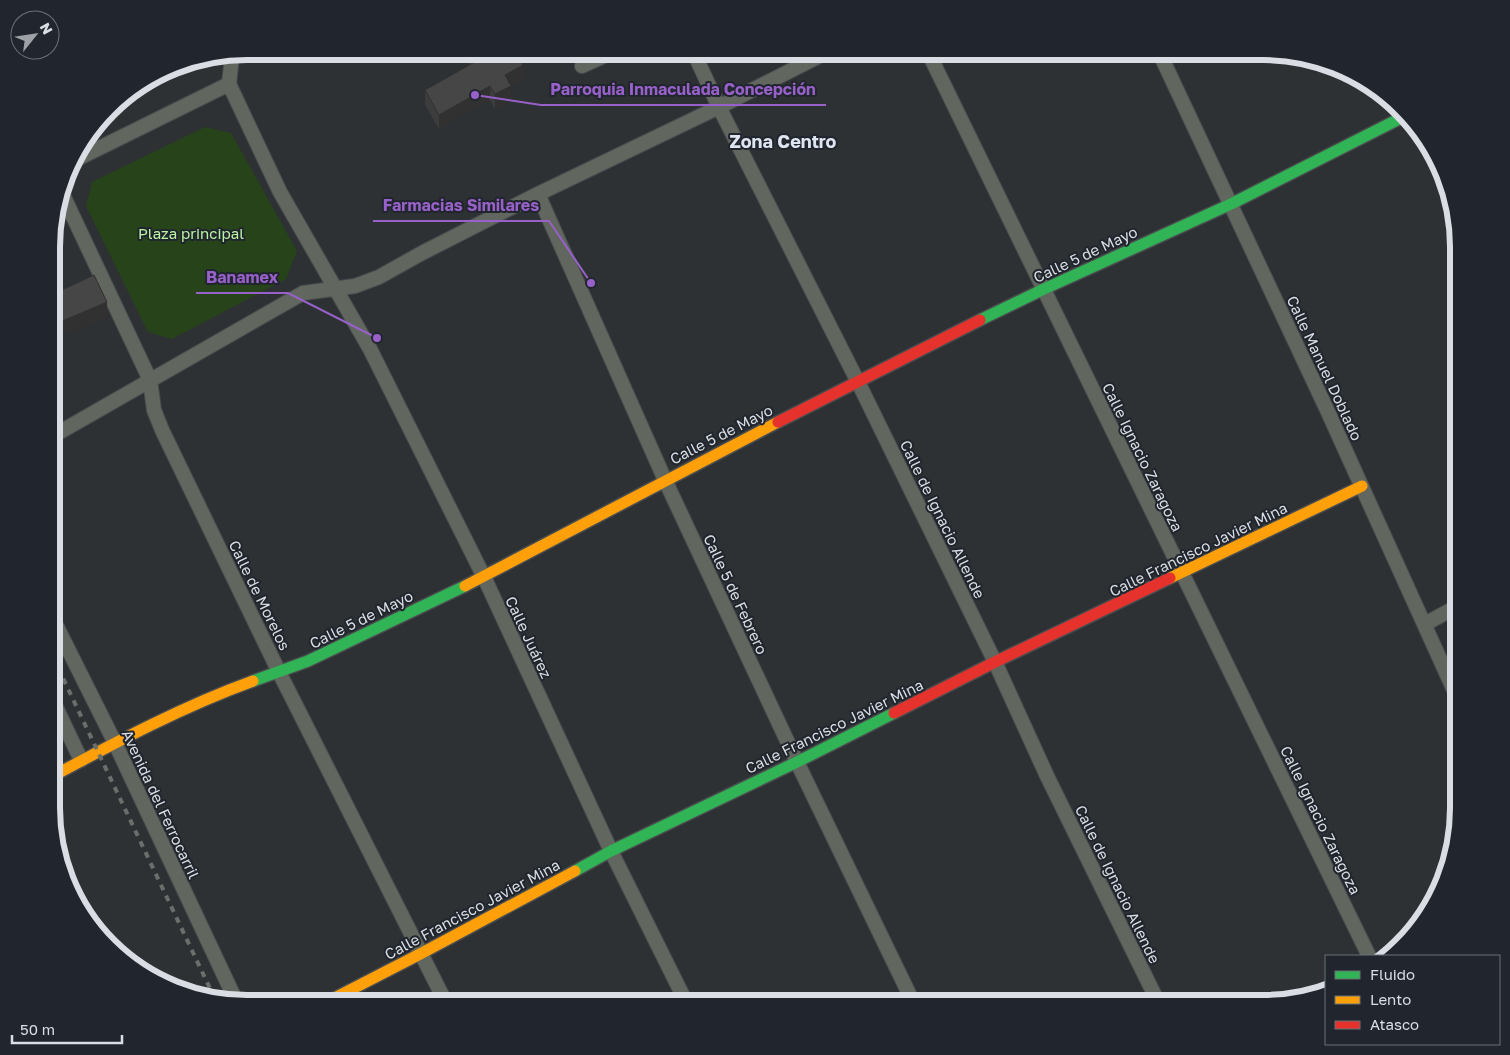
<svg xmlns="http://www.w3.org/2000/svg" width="1510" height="1055" viewBox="0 0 1510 1055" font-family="'Golos Text',sans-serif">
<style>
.green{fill:#27431a}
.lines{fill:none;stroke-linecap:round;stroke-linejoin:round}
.street-casing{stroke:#4a4d4f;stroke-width:16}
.fast-casing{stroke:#4a4d4f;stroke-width:14}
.slow-casing{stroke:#4a4d4f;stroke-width:14}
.jam-casing{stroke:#4a4d4f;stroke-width:14}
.street{stroke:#61665e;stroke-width:14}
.fast{stroke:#30b455;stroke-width:11}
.slow{stroke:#ff9f0a;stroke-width:11}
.jam{stroke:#e5322d;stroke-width:11}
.rail{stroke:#6b6f6c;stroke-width:4;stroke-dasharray:6 6;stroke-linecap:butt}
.wall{fill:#3b3c3b}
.shaded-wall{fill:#303130}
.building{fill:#454645;stroke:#303130}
.labels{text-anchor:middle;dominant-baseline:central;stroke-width:4;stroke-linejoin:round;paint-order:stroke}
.park-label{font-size:15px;fill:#baf4a2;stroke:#21262e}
.street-label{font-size:15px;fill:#dadee4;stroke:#21262e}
.quarter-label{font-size:18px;font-weight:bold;fill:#dee5f0;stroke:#21262e}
.rim{fill:none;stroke:#dadee4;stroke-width:6}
.leader{fill:none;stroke:#9861ca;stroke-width:2}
.callout-dot{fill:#9861ca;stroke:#21262e;stroke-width:2}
.callout-label{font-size:16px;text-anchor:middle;font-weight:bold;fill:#9861ca;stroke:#21262e;stroke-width:4;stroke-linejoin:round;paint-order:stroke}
</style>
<rect width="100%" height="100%" fill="#2e3134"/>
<!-- green -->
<path class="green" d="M205,127L231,133L297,251L286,279L172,339L148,332L86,206L92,182Z"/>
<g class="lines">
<defs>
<path id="street" d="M693,51L719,107L858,382L995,662L1047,776L1159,1004
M928,52L1369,956
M1159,52L1328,412L1458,699
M582,66L615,51
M229,84L280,192L370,349L484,577L611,851L687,1004
M229,84L232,57L231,54
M71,162L229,84
M62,193L150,380L154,410L162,430L279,672L446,1003
M538,194L665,480L797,762L914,1004
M53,436L303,293L355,286L379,277L422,253L538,194L719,107L829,51
M53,619L115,743L237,1003
M1425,624L1458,606
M53,701L81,760"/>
<path id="fast" d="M980,320L1044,289L1231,204L1403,117
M253,681L308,661L465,586
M575,871L611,851L797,762L894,713"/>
<path id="slow" d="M1170,578L1362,486
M465,586L778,422
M53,776C118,741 184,706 253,681
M325,1003L422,953L575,871"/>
<path id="jam" d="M778,422L980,320
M894,713L995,662L1170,578"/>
</defs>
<!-- street casing -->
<use href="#street" class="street-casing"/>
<!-- fast casing -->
<use href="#fast" class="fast-casing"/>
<!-- slow casing -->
<use href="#slow" class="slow-casing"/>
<!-- jam casing -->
<use href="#jam" class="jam-casing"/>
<!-- street -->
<use href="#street" class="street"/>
<!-- fast -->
<use href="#fast" class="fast"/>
<!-- slow -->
<use href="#slow" class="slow"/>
<!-- jam -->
<use href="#jam" class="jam"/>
<!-- rail -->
<path class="rail" d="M53,657L215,999"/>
</g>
<!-- wall -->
<path class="wall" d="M494,55L523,79L511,86V100L495,109L490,100L439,129L425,105V90L469,66V56Z"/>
<!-- shaded-wall -->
<path class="shaded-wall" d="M523,65V79L511,86V100L495,109V94L505,75Z
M490,86V100L439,129V115Z
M107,302V317L53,340V325Z"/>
<!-- building -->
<path class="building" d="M476,51H492L494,55L500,51H515L523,65L505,75L511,86L495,94L490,86L439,115L425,90L473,63L469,56Z
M94,275L107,302L53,325V294Z"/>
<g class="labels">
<!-- park labels -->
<g class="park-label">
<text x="191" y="233">Plaza principal</text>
</g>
<!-- street labels -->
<g class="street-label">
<text transform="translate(1085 254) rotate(-25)">Calle 5 de Mayo</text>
<text transform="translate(1325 368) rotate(65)">Calle Manuel Doblado</text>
<text transform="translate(721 434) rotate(-27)">Calle 5 de Mayo</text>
<text transform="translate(1143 457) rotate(64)">Calle Ignacio Zaragoza</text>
<text transform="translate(943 519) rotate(64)">Calle de Ignacio Allende</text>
<text transform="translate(1198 549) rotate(-26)">Calle Francisco Javier Mina</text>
<text transform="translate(736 594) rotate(65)">Calle 5 de Febrero</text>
<text transform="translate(260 595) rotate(64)">Calle de Morelos</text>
<text transform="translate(361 619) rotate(-26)">Calle 5 de Mayo</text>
<text transform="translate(529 637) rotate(65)">Calle Juárez</text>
<text transform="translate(834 726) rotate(-26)">Calle Francisco Javier Mina</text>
<text transform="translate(161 804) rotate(65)">Avenida del Ferrocarril</text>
<text transform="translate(1321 820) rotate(64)">Calle Ignacio Zaragoza</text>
<text transform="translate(1118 884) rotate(64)">Calle de Ignacio Allende</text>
<text transform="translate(472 909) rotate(-28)">Calle Francisco Javier Mina</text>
</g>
<!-- quarter labels -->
<g class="quarter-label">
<text x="783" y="141">Zona Centro</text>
</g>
</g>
<!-- crop -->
<path d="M0 0H1510V1055H0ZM247 60H1263A187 187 0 0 1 1450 247V808A187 187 0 0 1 1263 995H247A187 187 0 0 1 60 808V247A187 187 0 0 1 247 60Z" fill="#21262e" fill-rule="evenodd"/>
<path class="rim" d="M247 60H1263A187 187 0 0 1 1450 247V808A187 187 0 0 1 1263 995H247A187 187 0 0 1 60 808V247A187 187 0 0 1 247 60Z"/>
<!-- callouts -->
<path class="leader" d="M475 95L541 105H826M591 283L549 221H373M377 338L288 293H196"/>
<g class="callout-dot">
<circle cx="475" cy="95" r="5"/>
<circle cx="591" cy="283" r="5"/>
<circle cx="377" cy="338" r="5"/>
</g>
<g class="callout-label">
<text x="683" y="95">Parroquia Inmaculada Concepción</text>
<text x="461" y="211">Farmacias Similares</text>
<text x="242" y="283">Banamex</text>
</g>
<!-- legend -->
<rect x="1325" y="955" width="175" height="90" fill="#21262e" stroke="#6b7077"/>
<rect x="1335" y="971" width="25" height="8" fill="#30b455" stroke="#6b7077"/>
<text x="1370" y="980" font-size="15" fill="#dadee4">Fluido</text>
<rect x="1335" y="996" width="25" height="8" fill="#ff9f0a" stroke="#6b7077"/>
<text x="1370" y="1005" font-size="15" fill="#dadee4">Lento</text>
<rect x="1335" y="1021" width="25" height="8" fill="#e5322d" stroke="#6b7077"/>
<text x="1370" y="1030" font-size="15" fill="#dadee4">Atasco</text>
<!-- north arrow -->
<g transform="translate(35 35) rotate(60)"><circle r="24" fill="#21262e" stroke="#6b7077"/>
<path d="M0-4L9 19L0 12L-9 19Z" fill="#9ea1a6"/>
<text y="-8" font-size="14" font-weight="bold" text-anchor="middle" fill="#dadee4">N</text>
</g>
<!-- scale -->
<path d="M12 1035v8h110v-8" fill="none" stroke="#dadee4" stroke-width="2.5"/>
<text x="20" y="1035" font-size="15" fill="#dadee4" stroke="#21262e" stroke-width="4" paint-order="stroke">50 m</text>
</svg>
